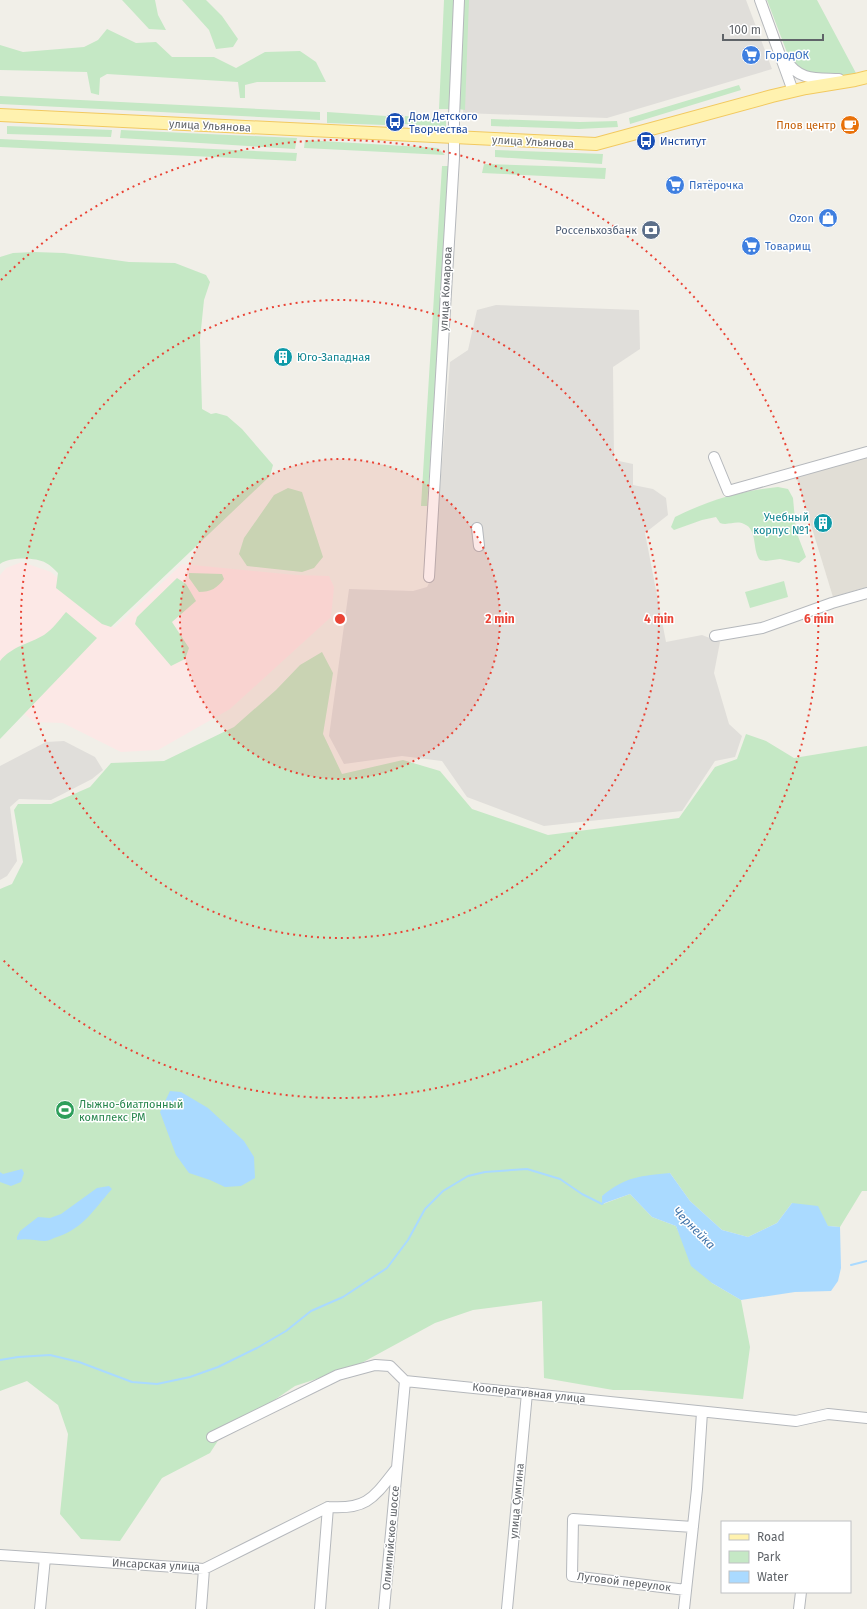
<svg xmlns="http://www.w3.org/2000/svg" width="867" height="1609" viewBox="0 0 867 1609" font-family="'Fira Sans',sans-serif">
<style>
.industrial{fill:#e0deda}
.education{fill:#e1ded6}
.medical{fill:#fce8e6}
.green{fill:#c5e8c5}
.water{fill:#aadaff}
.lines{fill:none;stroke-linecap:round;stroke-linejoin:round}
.stream{stroke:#aadaff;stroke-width:2}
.minor-casing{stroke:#b5b8bc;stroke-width:12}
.major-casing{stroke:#f2c960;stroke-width:14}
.minor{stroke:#fff;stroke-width:10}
.major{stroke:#fff2af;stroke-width:12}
.ring{fill:none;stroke:#ea4335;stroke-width:2;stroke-dasharray:2 4}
.labels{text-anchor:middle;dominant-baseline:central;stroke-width:3;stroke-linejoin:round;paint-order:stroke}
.shop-label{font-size:11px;fill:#366cbe;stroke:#fff;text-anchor:start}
.transit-label{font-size:11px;fill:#164399;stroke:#fff;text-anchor:start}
.food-label{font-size:11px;fill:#c56008;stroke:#fff;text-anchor:end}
.street-label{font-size:11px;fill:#5f6368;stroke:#fff}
.service-label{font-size:11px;fill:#4e5e75;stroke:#fff;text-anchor:end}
.culture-label{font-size:11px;fill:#0d838f;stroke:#fff;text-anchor:start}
.leisure-label{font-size:11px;fill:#27864d;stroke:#fff;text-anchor:start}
.water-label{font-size:12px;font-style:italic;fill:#4174aa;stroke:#fff}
.centre{fill:#ea4335;stroke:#fff;stroke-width:2}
.ring-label{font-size:12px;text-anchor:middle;font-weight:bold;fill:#ea4335;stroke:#fff;stroke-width:3;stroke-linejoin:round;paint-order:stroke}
</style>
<rect width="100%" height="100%" fill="#f1efe8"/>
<!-- industrial -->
<path class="industrial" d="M468,0H746L772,69L607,118L463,113Z
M496,305L639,310L640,349L613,367L614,460L633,464V485L653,489L666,498L668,515L645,533L666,642L702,635L720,642L714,673L729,724L742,736L735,757L715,761L682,811L544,826L467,797L442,761L402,756L344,764L329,736L349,589L413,591L427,587L433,575L450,362L468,350L477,310Z
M64,741L95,757L103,770L92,779L51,800L19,799L10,807L17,861L7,876L0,880V766L46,742Z"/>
<!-- education -->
<path class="education" d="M867,455V587L833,597L796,476Z"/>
<!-- medical -->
<path class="medical" d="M22,562L51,572L114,628L182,564L296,575L329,576L334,587L331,617L230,709L158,750L121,752L63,723L34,722L0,692V575L6,568Z"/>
<!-- green -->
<path class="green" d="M122,0H155L158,15L166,30L149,29Z
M182,0H206L222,16L238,39L233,47L216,49L209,30Z
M444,0H455L449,109H439Z
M463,0H469L465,110L458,109Z
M767,0H817L857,75L843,79L802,73L791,63Z
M107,29L136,43L156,42L172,57H214L236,68L265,52L300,51L316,62L326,82H257L245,85V98H240L238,82L107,74L100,78L99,95L91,93L87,72L0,70V45L23,52L84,47L98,40Z
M739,85L741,90L630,124L629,118Z
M0,96L320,112V120L0,104Z
M327,112L386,116L385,125L327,123Z
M405,116L446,119V127L404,124Z
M491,119L580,122L617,121L618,127L579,129L491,126Z
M7,126L112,130L111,137L7,134Z
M121,130L297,138L295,149L120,138Z
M0,139L297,153L296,161L0,147Z
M305,140L438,148L445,155L304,148Z
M495,150L603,154L602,164L495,157Z
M484,164L606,168L605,179L482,173Z
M442,166H450L427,506H421Z
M34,252L64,253L129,262L175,263L206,275L210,282L204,300L200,339L202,409L211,414L216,413L227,416L242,429L273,465L270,476L111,627L102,624L56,588L58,573C54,569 50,565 46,563C35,557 10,557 0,564V257L13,253Z
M778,487L788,489L793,498L796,531L806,557L799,563L780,559L766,561L760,560C752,551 758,529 744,524C736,520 728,526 720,523L716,517L702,520L674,530L671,527L675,517C709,500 740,491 778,487Z
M288,488L302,492L323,557L314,568L302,572L247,566L239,554L244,538L274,495Z
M189,573L222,574L224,579C217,588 211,592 199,592L189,578Z
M177,578L186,584L196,601L172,622L189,648L185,659L171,666L135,624L137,617Z
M784,581L788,597L750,608L745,592Z
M66,612L97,638L0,739V661C12,646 29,644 44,635C53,629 59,620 66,612Z
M322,652L333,673L323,734L342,774L403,760L440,771L472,809L548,835L679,818L715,767L737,759L746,734L766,741L794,758L867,746V1191H862L840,1227L828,1226L792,1203L777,1223L748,1237L722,1230L690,1201L670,1173L602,1196L603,1204L630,1194L652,1217L676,1226L683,1242L712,1283L741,1300L750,1347L743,1399L639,1390H613L544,1378L542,1301L473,1310L435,1323L356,1366L295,1386L221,1436L210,1453L162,1478L120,1541L81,1539L60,1514L68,1434L58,1405L27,1381L0,1391V889L12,884L23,862L14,810L18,804H51L90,787L111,763L164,761L234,727L276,690L300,665Z"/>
<!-- water -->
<path class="water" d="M170,1091L181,1092L208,1108L244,1141L254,1157L255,1178L241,1186L225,1187L210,1180L189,1173L176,1155L160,1112Z
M22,1169L24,1173L21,1182L11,1186L0,1182V1172L3,1174Z
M670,1173L690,1201L722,1230L748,1237L777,1223L792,1203L818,1206L828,1226L840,1227L841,1268L838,1281L831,1291L795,1292L741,1300L712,1283L691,1266L676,1226L652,1217L630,1194L602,1204V1196C626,1176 641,1176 670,1173Z
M109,1186L112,1189C94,1209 84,1228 57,1237C53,1238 49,1241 45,1241C36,1241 27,1238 17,1240V1237L20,1231L38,1217L50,1218L61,1214L97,1188Z"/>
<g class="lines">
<!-- stream -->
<path class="stream" d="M851,1265L867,1261
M0,1360L18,1357L50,1355L79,1362L132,1382L157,1384L190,1377L218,1367L257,1348L286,1331L311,1311L343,1297L387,1268L408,1240L425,1209L443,1191L468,1176L485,1172L527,1169L560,1179L582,1194L602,1204L604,1202"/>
<defs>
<path id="minor" d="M760,0L793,91
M786,60C799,81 816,78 839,79
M714,457L728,491L867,452
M477,528L479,546
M429,577L454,158V116L459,0
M715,636L762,628L832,603L867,593
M212,1437L338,1375L375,1365L390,1366L405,1381L796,1421L828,1414L867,1418
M328,1507C368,1510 374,1497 397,1468
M0,1555L45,1558
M686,1590L572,1576L573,1519L693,1527
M40,1609L45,1558L204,1569L328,1507
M201,1609L204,1569
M320,1609L328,1507
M384,1609L405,1381
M507,1609L527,1393
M684,1609L697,1489L702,1412
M799,1609L801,1592"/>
<path id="major" d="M0,115L596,144L772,96L806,88L855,80L867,77"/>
</defs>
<!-- minor casing -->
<use href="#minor" class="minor-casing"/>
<!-- major casing -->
<use href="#major" class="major-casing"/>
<!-- minor -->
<use href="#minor" class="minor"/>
<!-- major -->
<use href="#major" class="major"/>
</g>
<!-- distance rings -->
<circle cx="340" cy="619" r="160" fill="#ea4335" fill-opacity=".12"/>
<g class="ring">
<circle cx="340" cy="619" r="160"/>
<circle cx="340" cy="619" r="319"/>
<path d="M1 280A479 479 0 1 1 1 958"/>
</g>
<!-- icons -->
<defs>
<symbol id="supermarket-disc" viewBox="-11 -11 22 22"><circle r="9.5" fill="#3f7fe0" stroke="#fff"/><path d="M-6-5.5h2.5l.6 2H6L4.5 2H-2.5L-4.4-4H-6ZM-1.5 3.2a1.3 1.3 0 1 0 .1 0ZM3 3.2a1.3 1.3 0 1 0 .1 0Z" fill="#fff"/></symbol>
<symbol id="bus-disc" viewBox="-11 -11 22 22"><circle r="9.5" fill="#1a4fb4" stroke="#fff"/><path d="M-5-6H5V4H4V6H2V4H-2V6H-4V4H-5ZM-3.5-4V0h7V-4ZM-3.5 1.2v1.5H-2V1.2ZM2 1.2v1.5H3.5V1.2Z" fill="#fff"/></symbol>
<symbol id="cafe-disc" viewBox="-11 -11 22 22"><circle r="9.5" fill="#e8710a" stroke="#fff"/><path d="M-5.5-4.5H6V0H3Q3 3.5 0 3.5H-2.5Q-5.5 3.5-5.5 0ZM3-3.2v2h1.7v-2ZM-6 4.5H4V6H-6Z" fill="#fff"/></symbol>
<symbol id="shop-disc" viewBox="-11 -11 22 22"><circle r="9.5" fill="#3f7fe0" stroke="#fff"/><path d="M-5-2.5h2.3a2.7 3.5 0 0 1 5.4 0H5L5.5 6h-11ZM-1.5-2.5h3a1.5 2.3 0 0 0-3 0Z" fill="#fff"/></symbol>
<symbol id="bank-disc" viewBox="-11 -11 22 22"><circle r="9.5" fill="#5c6f8a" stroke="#fff"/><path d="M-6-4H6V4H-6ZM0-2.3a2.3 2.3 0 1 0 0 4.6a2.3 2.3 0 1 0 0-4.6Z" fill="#fff"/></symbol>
<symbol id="building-disc" viewBox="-11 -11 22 22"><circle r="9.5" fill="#0f9aa8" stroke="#fff"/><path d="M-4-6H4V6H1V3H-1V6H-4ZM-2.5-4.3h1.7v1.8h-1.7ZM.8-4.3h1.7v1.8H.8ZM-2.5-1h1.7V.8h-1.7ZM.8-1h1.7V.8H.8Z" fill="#fff"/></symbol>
<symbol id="stadium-disc" viewBox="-11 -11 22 22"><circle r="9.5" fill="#2e9e5b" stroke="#fff"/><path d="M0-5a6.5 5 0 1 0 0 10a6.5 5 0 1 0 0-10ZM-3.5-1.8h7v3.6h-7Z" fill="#fff"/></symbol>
</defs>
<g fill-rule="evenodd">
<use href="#supermarket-disc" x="740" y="44" width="22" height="22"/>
<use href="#bus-disc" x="384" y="111" width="22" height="22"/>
<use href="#cafe-disc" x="839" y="114" width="22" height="22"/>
<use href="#bus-disc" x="635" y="130" width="22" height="22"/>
<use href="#supermarket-disc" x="664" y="174" width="22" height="22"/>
<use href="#shop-disc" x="817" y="207" width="22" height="22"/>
<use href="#bank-disc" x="640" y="219" width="22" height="22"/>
<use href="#supermarket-disc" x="740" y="235" width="22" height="22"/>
<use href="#building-disc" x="272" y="346" width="22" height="22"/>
<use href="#building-disc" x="812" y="512" width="22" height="22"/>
<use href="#stadium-disc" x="54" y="1099" width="22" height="22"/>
</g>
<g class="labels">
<!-- shop labels -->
<g class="shop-label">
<text x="765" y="55">ГородОК</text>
<text x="689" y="185">Пятёрочка</text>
<text x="814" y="218" text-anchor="end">Ozon</text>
<text x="765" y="246">Товарищ</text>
</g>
<!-- transit labels -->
<g class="transit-label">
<text x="409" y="116">Дом Детского<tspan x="409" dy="13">Творчества</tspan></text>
<text x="660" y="141">Институт</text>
</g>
<!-- food labels -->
<g class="food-label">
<text x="836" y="125">Плов центр</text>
</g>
<!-- street labels -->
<g class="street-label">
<text transform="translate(210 126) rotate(3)">улица Ульянова</text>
<text transform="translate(533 142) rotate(3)">улица Ульянова</text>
<text transform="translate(446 289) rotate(-87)">улица Комарова</text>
<text transform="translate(529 1393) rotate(6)">Кооперативная улица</text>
<text transform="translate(517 1501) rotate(-85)">улица Сумгина</text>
<text transform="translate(391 1538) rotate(-85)">Олимпийское шоссе</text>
<text transform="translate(156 1565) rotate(3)">Инсарская улица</text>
<text transform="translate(624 1582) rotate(7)">Луговой переулок</text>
</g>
<!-- service labels -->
<g class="service-label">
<text x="637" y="230">Россельхозбанк</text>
</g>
<!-- culture labels -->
<g class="culture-label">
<text x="297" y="357">Юго-Западная</text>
<text x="809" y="517" text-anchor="end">Учебный<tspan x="809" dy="13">корпус №1</tspan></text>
</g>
<!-- leisure labels -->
<g class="leisure-label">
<text x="79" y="1104">Лыжно-биатлонный<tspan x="79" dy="13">комплекс РМ</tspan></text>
</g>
<!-- water labels -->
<g class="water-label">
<text transform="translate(694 1228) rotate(45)">Чернейка</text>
</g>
</g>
<circle cx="340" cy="619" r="6" class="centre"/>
<g class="ring-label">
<text x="500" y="623">2 min</text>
<text x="659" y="623">4 min</text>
<text x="819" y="623">6 min</text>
</g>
<!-- legend -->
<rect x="721" y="1521" width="130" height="72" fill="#ffffff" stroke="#bfc1c3"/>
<rect x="729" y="1534" width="20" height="6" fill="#fff2af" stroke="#bfc1c3"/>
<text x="757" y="1541" font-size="12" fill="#5f6368">Road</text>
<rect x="729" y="1551" width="20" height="12" fill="#c5e8c5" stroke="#bfc1c3"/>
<text x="757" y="1561" font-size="12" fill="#5f6368">Park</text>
<rect x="729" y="1571" width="20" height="12" fill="#aadaff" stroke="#bfc1c3"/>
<text x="757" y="1581" font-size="12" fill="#5f6368">Water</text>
<!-- scale -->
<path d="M723 34v6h100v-6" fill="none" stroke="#5f6368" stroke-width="2"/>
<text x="729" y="34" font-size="12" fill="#5f6368" stroke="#ffffff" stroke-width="3" paint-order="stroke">100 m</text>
</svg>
